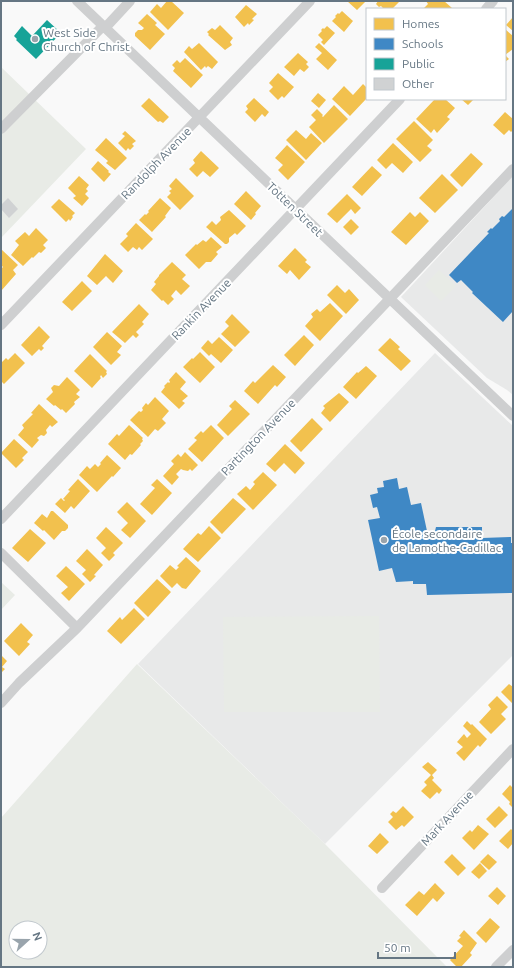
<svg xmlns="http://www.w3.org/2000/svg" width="514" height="968" viewBox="0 0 514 968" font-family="Ubuntu,sans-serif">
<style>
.built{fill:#e8e9e9}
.green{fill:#e8ebe6;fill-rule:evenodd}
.homes{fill:#f2c14e}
.schools{fill:#3f88c5}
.public{fill:#17a398}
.building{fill:#d0d2d3}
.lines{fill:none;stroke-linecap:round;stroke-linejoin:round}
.street{stroke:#cecfd0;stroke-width:10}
.poi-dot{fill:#99a4ac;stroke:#fff;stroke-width:1.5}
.labels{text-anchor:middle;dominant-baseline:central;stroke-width:4;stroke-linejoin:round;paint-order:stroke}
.poi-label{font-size:12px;fill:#657683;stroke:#fff;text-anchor:start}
.street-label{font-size:12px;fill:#657683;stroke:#fff}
</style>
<rect width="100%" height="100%" fill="#f9f9f9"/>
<!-- built -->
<path class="built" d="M513,176V395L507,390L487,378L401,297Z
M435,353L513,426V655L325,844L138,664Z"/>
<!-- green -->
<path class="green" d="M1,67L86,149L1,238Z
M439,270L456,286L441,301L425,285Z
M1,582L15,595L1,610Z
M379,616L380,712H224L223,617Z
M137,664L325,844L447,967H1V818ZM16,928H40V952H16Z"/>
<!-- homes -->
<path class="homes" d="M167,1H171L184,13L168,30L150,12L157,4L161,8Z
M347,1H366L357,10Z
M378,1H397L399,2L392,9H384L381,6L379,7L376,4Z
M426,1H444L452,8L423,9L428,4Z
M246,5L257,14L252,19L254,20L249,25L248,23L244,27L235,17Z
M342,11L353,21L344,32L332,21L336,17L335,16L338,13L339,14Z
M147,14L157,23L155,25L165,34L150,50L135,36V33L138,30H142L144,28L138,23Z
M513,17V31L506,25Z
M220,25L233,38L230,42L232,45L225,50L208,35L209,34L207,32L212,28L215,30Z
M327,26L335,33L324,45L321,42L323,40L318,35L322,31L321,30L323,28L324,29Z
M505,29L513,36V49L505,55L509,59L505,62Z
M199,43L218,62L212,69L208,66L206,68L205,66L201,70L184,52L189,46L192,49Z
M319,43L337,60L328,70L316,59L322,53L315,47Z
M298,53L308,62L306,64L309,67L304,72L300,69L294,76L284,67Z
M185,58L203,75L191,88L173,71L175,68L172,65L177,60L180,63Z
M278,73L294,87L284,98L282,96L278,100L269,91L273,87L269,83Z
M363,84L367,88V98L350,116L332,99L344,86L353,95Z
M318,93L326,100L319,108L311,101Z
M149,98L169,117L163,123L160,121L158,122L141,106Z
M254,98L269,112L265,117L262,114L255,122L245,112L248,109L246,106Z
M435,99H445L455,108L447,117L450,119L437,133L434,129L431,133L416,119Z
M461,99H474L468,105Z
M334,105L348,119L324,143L309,127L316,120L311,115L317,109L323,115L322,116L323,117Z
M505,112L513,119V130L511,132L509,130L504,135L493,125Z
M414,121L433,140L427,146L432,150L420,162L396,139Z
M296,130L306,139L311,133L322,143L306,160L286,140Z
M125,131L136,141L132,144L134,146L130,150L128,148L126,151L118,143L125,136L122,134Z
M106,138L127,158L115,170L106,163L108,161L95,150Z
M393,143L413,162L403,173L392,163L386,169L377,160Z
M287,145L305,162L288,180L278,170L283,165L275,158Z
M201,151L219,168L210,177L203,171L197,177L189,169L195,163L193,160Z
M471,153L483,164L462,187L450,175Z
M98,161L109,171L108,172L111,174L104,182L91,169Z
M372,166L382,175L362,196L352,187Z
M442,174L458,190L435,213L419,198Z
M79,176L89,185L86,189L88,191L85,194L89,198L82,206L73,198L76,196L68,188Z
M176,178L194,196L180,210L167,197L171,193L169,191L172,189L169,186Z
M246,191L261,206L255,213L256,214L251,220L234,204Z
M347,194L361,208L355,214L351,209L337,223L327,214Z
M160,198L171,208L165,216L166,217L152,232L139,220L145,214L146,215L149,212L148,211Z
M59,199L75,213L72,216L73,217L70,221L69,219L66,222L51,207Z
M229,210L246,226L237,235L235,233L229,238V242L227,244H225L206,227L212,221L216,225L221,220L220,217Z
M410,212L415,217L420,212L429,221L406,245L391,232Z
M351,219L359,227L351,235L343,227Z
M136,223L153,239L142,250L139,247L137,250L133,247L128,252L120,244L128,236L126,234Z
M36,228L48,240L43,245L46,248L41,253L39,252L33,258L32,257L23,266L11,255L19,245L15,241L25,232L29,236Z
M211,237L222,247L216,252L218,254L211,262H206L199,269L185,255L196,244L197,245L203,240L206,242Z
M295,248L307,260L305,262L311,267L299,280L290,270L287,274L278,266Z
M1,249L18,265L13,270L16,274L1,291V269L3,267L1,265Z
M105,254L123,271L113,283L106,276L97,285L87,276Z
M172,262L186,275L182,279L190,286L181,295L176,290L171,296L174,299L168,305L163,300L162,301L151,290L156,284L154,282L159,276V275Z
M82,281L92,291L72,311L62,302Z
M337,285L345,293L349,289L359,300L346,314L327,295Z
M330,303L343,316L320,341L305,326L313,317L311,314L317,309L320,312Z
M139,304L149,314L142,322L144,324L136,332L139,335L136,338L133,335L125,343L112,332Z
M232,314L250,332L235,347L221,334L229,326L225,322Z
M39,326L50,337L42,346L44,348L41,351L39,349L32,356L21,345Z
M107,332L122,346L117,352L121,355L111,365L93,347Z
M304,335L314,345L295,366L284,355Z
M219,337L233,350L221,363L211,354L209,356L201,348L208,340L212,344Z
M390,338L400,347L398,349L411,361L401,371L378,350Z
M200,352L215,367L200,383L183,367L192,358L193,359Z
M15,353L25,363L4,384L1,381V363L6,358L8,360Z
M90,354L107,371L106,372L107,374L103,378L101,375L100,377L101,378L92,388L74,371Z
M273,365L286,377L277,387L275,385L258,404L244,391L253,381L255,383Z
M366,366L377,376L356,399L343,387L357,372L358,373Z
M176,372L186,382L180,389L188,396L182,401L185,403L179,409L161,392L165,387L164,386L168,382L169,383L170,382L169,380Z
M67,377L80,390L76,394L80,397L74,402L75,404L66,413L62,409L61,410L55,405L54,406L46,399L53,392L51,388L54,385L59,386Z
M339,393L349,402L330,422L321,413L325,408L323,406Z
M155,397L169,411L162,419L166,423L158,431L155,429L148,437L130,420L139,411L141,412L143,410L142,408L146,403L148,405Z
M235,400L250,414L228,436L217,425L232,409L229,406Z
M39,404L58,422L52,427L50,425L46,430L47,433L44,436L41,435L37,438L39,440L32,448L18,435L24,428L22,425L33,414L31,413Z
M312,418L323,429L301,452L290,441Z
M129,425L143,438L142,439L143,441L140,444L141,445L132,455L130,454L125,460L108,444L117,434L119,436Z
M211,425L224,438L202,462L188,449L197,440L194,438L201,431L203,433Z
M14,439L28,452L22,458L24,460L16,468L1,453Z
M285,444L305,463L295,474L284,463L275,472L266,464Z
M185,452L198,465L192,471L190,469L188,471L183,470L181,469L176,474L179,477L172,485L163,476L174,464L171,461L178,454L181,457Z
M107,455L121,468L113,477L112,476L97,492L79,475L87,466L90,469L95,464L98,467L101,464L100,463Z
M263,472L277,485L253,510L237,494L246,486L250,490L255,484L253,482Z
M78,479L90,491L74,509L71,506L65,513L55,504L61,498L64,501L65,500L63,499L70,491L68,490Z
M157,479L172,493L152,515L140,504L155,488L151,485Z
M233,498L246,509L222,534L210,522Z
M127,502L146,521L130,538L121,530L128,523L117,512Z
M51,511H53L68,525V528L65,531H62L54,540L44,530L43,531L34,523L42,514L47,518Z
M209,526L221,538L198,562L183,549L198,533L201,535Z
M106,527L123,543L113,553L115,555L109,561L101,553L106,548L96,538Z
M30,529L46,543L28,562L12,548Z
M87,549L103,565L94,575L96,576L90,582L82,574L86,570L76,561Z
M186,557L201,571L186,589L182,588L177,583L172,588L160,576L170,565L176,570L179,567L177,566Z
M66,566L85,584L69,601L61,593L68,587L56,576Z
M157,579L171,592L148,617L134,603Z
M134,608L145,619L121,644L107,631L120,617L122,620Z
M21,623L33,635L27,642L30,644L19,656L4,641Z
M1,655L7,661L2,667L5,669L1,673Z
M509,684L513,687V704L501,692Z
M497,696L508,707L501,714L506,719L491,734L479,722L491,709L488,705Z
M467,721L471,725L472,724L487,739L480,747L478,745L464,761L456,753L463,747L457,742L464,734L467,738L471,734L463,726Z
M428,762L437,770L432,775L434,778L432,780L442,790L439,794L437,792L430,799L421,791L427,785L424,782L431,775L422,767Z
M510,785L513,788V808L509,804L510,802L502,794Z
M403,806L414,817L404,827L402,825L396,830L388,822L393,817L390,814L393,811L396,813Z
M499,806L508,815L495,828L486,819Z
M478,825L489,834L474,850L462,838L470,830L472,832Z
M511,829L513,831V843L508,849L499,841Z
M380,833L389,842L377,854L368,846Z
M452,854L466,868L458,876L444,862Z
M488,854L497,862L489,870L480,862Z
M480,863L487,871L479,879L471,872Z
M435,883L445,893L437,902L433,898L417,916L405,905L419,891L424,895Z
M497,887L506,896L498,905L488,896Z
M490,918L500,927L486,943L476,933Z
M464,930L477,943L470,953L472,955L461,967H457L450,960L463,946L457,941L461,937L459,936Z"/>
<!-- schools -->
<path class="schools" d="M513,208V311L503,322L472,293L473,292L461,280L457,283L449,275L489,233L487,232L491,228L492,229L500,221L499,219L502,216L504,217Z
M397,478L399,489L407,487L411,505L421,503L427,531H435L436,527H482V538L511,537V543H513V593L427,595L426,584H413V581L396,582L392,568L379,571L368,520L380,518L377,507L373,508L370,495L378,493L377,488L384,487L383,481Z"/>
<!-- public -->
<path class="public" d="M47,20L61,33L36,59L16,40L17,39L14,36L22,26L32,36Z"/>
<!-- building -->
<path class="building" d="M8,198L18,209L9,218L1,209V205Z"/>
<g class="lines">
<!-- street -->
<path class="street" d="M77,1L513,416
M486,9L493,1
M105,28L130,1
M1,129L103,26
M1,325L310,1
M1,519L400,99
M1,553L77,628
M1,703L19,683L77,628L513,169
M382,888L513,749
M496,967L513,950"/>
</g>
<!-- markers -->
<g class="poi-dot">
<circle cx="35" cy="39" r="4"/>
<circle cx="384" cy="540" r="4"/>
</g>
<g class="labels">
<!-- poi labels -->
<g class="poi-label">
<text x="43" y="32">West Side<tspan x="43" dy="14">Church of Christ</tspan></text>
<text x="392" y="533">École secondaire<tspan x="392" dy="14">de Lamothe-Cadillac</tspan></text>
</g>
<!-- street labels -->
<g class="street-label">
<text transform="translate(156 163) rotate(-46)">Randolph Avenue</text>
<text transform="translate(295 209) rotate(44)">Totten Street</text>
<text transform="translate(201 309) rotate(-46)">Rankin Avenue</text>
<text transform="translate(258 437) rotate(-46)">Partington Avenue</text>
<text transform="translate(447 818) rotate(-47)">Mark Avenue</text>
</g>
</g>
<!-- border -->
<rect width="514" height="968" fill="none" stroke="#657683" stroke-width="4"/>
<!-- legend -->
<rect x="366" y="8" width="140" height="92" fill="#ffffff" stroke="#c1c8cd"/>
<rect x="374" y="18" width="20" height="12" fill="#f2c14e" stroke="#c1c8cd"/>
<text x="402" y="28" font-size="12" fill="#657683">Homes</text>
<rect x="374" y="38" width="20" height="12" fill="#3f88c5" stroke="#c1c8cd"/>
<text x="402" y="48" font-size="12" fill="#657683">Schools</text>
<rect x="374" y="58" width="20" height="12" fill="#17a398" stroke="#c1c8cd"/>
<text x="402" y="68" font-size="12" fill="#657683">Public</text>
<rect x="374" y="78" width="20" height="12" fill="#d0d2d3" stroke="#c1c8cd"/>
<text x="402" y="88" font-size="12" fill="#657683">Other</text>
<!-- north arrow -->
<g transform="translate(28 940) rotate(69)"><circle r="19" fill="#ffffff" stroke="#c1c8cd"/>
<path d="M0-3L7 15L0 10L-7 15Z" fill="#99a4ac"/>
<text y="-6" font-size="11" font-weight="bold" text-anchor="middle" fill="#657683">N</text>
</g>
<!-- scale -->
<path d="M378 952v6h77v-6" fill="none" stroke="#657683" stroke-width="2"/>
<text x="384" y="952" font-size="12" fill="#657683" stroke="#ffffff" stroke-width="3" paint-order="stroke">50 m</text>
</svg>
